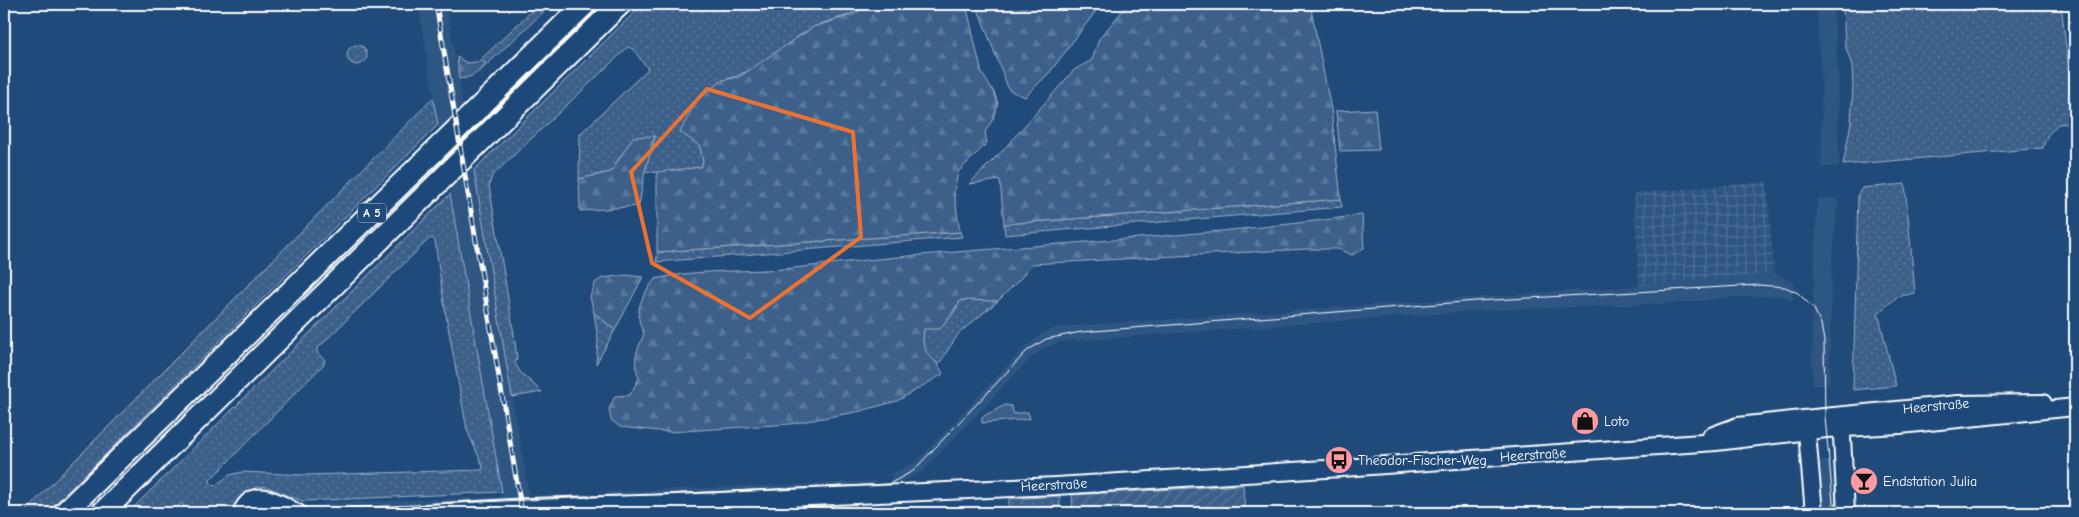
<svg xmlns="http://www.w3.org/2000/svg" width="2079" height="517" viewBox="0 0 2079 517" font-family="'Comic Neue',sans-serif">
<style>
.built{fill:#2e5683}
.industrial{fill:url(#industrial-grid)}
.grass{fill:url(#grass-dots);stroke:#9eb0c5;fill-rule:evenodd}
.forest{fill:url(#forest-firs);stroke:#9eb0c5}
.park{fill:#3c618b;stroke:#9eb0c5}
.garden{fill:url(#garden-furrows);stroke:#9eb0c5}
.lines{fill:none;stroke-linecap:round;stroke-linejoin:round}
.secondary-casing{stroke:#fff;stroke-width:20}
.motorway-casing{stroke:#fff;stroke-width:25}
.secondary{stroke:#1f4a7a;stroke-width:16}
.motorway{stroke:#1f4a7a;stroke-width:21}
.tram{stroke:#fff;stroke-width:1}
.rail-casing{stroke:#fff;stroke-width:5}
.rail{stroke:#1f4a7a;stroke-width:3;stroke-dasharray:9;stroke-linecap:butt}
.marked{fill:none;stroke:#eb7230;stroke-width:4;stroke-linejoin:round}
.labels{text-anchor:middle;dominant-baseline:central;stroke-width:4;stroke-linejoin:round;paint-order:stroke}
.shield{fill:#1f4a7a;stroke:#bcc9d7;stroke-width:1}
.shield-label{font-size:12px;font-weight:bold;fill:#fff}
.street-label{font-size:14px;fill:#fff;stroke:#1f4a7a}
.poi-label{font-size:14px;fill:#fff;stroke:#1f4a7a;text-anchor:start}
</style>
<defs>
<pattern id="industrial-grid" width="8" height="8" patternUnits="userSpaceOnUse" patternTransform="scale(1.25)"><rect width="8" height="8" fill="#2e5683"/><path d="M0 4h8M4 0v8" fill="none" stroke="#4d6f96"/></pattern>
<pattern id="grass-dots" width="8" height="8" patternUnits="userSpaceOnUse" patternTransform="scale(1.25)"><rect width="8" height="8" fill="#3c618b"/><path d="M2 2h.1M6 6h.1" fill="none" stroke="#59799c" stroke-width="1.8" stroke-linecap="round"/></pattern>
<pattern id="forest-firs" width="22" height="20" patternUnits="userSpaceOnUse" patternTransform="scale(1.25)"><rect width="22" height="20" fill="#3c618b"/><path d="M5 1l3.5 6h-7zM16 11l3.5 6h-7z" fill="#59799c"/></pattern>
<pattern id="garden-furrows" width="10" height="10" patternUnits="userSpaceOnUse" patternTransform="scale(1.25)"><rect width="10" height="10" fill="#3c618b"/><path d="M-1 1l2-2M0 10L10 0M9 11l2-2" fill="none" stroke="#59799c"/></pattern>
</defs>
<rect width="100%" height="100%" fill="#1f4a7a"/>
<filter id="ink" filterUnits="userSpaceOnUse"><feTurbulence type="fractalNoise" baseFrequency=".02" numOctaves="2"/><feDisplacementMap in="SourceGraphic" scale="10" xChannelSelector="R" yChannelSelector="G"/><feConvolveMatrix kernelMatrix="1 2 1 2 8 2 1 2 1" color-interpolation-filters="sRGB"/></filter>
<g filter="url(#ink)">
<!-- built -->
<path class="built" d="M418,4H446L529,496L594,494V500L330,512L311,511L327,503L502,497Z
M1816,4H1833L1838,67L1839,167H1821L1822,89Z
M1838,198L1832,263L1829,385H1813L1812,331L1817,199Z
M1774,273L1794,283L1793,301L1780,296L1732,297L1683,303L1474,311L1061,342L1048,347L1032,357L923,471L893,487L891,474L917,461L1026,346L1045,332L1059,327L1639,286Z
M1834,460L1838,513H1823L1818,462Z
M876,481L875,491L607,500L606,492Z"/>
<!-- industrial -->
<path class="industrial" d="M1767,182L1774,273L1639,286L1634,193Z"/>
<!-- grass -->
<path class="grass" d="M539,4H552L480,71L485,65L479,61Z
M643,4H867C849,19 834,17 814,27C783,43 758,73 723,80L689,138L700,146L703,162L701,167L660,173L645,171L655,137L622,154L611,172L579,179L580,134L648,69L633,49L628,47L492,176L489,185L514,334L517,359L515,363L520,372L542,392L512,397L474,170Z
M1856,4H2061L2075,123L2058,124L2047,136L2043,148L1843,165L1851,122L1853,85L1852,66L1845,45L1843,5Z
M347 55a10 10 0 1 1 20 0a10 10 0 1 1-20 0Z
M433,98L438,125L46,513H23Z
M1905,184L1915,293L1897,297L1878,313L1896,386L1853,390L1858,194L1862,188Z
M450,194L502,492L303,501C268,492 260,468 233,513H191L181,503L171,513H128ZM433,238L435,241L445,310L467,430L483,466L482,470L306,475L242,472L230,475L214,486L211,484L210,480L324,364L325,360L317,353V349L429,239Z
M1341,199L1342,207L1005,235L1004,224Z
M960,232L962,237L656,262L658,252Z
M982,299L998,301L959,333L939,364C925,356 921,345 924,329L951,317L961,300Z
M594,313L615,330L596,364L598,340Z
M203,393L207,396L88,513H80Z
M1060,496V506L1019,508V513H1009V499Z"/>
<!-- forest -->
<path class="forest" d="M867,4H963L968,13L982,74L994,92L998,104L993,119L985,132L987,143L958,172L954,192L960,232L657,252V172L701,167L703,162L700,146L680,132L698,98L723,80L739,77L813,27L855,14Z
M976,4H1101L1050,72L1025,97L1009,90Z
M1128,4H1310L1331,109L1341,199L1004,224L1000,180L969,184L1004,149L1074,70L1092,60L1099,39Z
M457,57L467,63L484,61L485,65C478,74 470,78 459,79Z
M1375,109L1379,150L1340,151L1336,111Z
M655,136L645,171L639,206L580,211L579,179L611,172L633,137Z
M1362,215L1364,248L1352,255L1338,249H1306L1031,264L1021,278L998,301L961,300L940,329H924C919,357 935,354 943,374L897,401L861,411L790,424L669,432L620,427L611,420L609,409L615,396L630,395L639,378C631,356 638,352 644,333C632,312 642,296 655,279C700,268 748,273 794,268C983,245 1173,241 1362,215Z
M626,275L643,277L615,330L594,313L590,297L595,283L602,278Z"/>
<!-- park -->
<path class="park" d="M1005,405L1011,406L1014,414L1028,412L1030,419L982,423V417Z"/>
<!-- garden -->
<path class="garden" d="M1243,485L1245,513H1073L1072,495Z"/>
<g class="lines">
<defs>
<path id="secondary" d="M1841,418L1846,513
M1806,421L1814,513
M1711,436L1738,426L1783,421L1958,404L2043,403
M241,513C254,484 279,503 298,513
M426,513L529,507L677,503L1056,486L1357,467L1716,442L1826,429L1900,425L2075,407"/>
<path id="motorway" d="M64,513L585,4
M102,513L620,4"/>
</defs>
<!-- secondary casing -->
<use href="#secondary" class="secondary-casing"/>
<!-- motorway casing -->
<use href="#motorway" class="motorway-casing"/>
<!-- secondary -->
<use href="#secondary" class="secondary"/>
<!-- motorway -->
<use href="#motorway" class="motorway"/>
<!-- tram -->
<path class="tram" d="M317,513L333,508H345L889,484L913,471L1027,351L1046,339L1081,332L1476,301L1759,285L1785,287L1798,293L1814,309L1821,324L1824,341L1825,417L1834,513"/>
<defs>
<path id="rail" d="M436,4L522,513"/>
</defs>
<!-- rail casing -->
<use href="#rail" class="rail-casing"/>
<!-- rail -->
<use href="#rail" class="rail"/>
</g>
</g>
<!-- marked area -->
<path class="marked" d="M707,89L853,132L861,237L750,318L652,263L631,172Z"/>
<!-- icons -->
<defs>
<symbol id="shop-disc" viewBox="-11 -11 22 22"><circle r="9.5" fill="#ff9aa2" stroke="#1f4a7a"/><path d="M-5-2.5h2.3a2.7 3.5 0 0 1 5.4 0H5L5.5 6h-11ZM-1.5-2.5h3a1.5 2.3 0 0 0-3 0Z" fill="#111"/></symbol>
<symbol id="bus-disc" viewBox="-11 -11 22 22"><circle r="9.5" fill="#ff9aa2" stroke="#1f4a7a"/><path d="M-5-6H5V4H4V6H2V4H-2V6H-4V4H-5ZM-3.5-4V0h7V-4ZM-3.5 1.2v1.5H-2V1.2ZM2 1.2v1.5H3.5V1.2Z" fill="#111"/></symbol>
<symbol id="bar-disc" viewBox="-11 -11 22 22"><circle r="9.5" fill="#ff9aa2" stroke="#1f4a7a"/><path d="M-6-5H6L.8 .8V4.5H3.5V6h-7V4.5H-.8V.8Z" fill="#111"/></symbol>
</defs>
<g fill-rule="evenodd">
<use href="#shop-disc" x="1569" y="405" width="32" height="32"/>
<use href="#bus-disc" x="1323" y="444" width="32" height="32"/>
<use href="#bar-disc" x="1848" y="465" width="32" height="32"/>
</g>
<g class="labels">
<!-- shield labels -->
<rect class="shield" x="358" y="203.5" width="28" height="19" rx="4"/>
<g class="shield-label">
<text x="372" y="213">A 5</text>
</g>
<!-- street labels -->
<g class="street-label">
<text transform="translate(1936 406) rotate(-5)">Heerstraße</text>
<text transform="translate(1533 455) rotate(-4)">Heerstraße</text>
<text transform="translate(1054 485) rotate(-3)">Heerstraße</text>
</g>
<!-- poi labels -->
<g class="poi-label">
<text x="1604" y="421">Loto</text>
<text x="1358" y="460">Theodor-Fischer-Weg</text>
<text x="1883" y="481">Endstation Julia</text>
</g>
</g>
<!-- margin -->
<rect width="2079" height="517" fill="none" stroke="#1f4a7a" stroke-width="20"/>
<rect x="10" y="10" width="2059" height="497" fill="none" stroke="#fff" stroke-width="2" filter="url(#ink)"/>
</svg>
